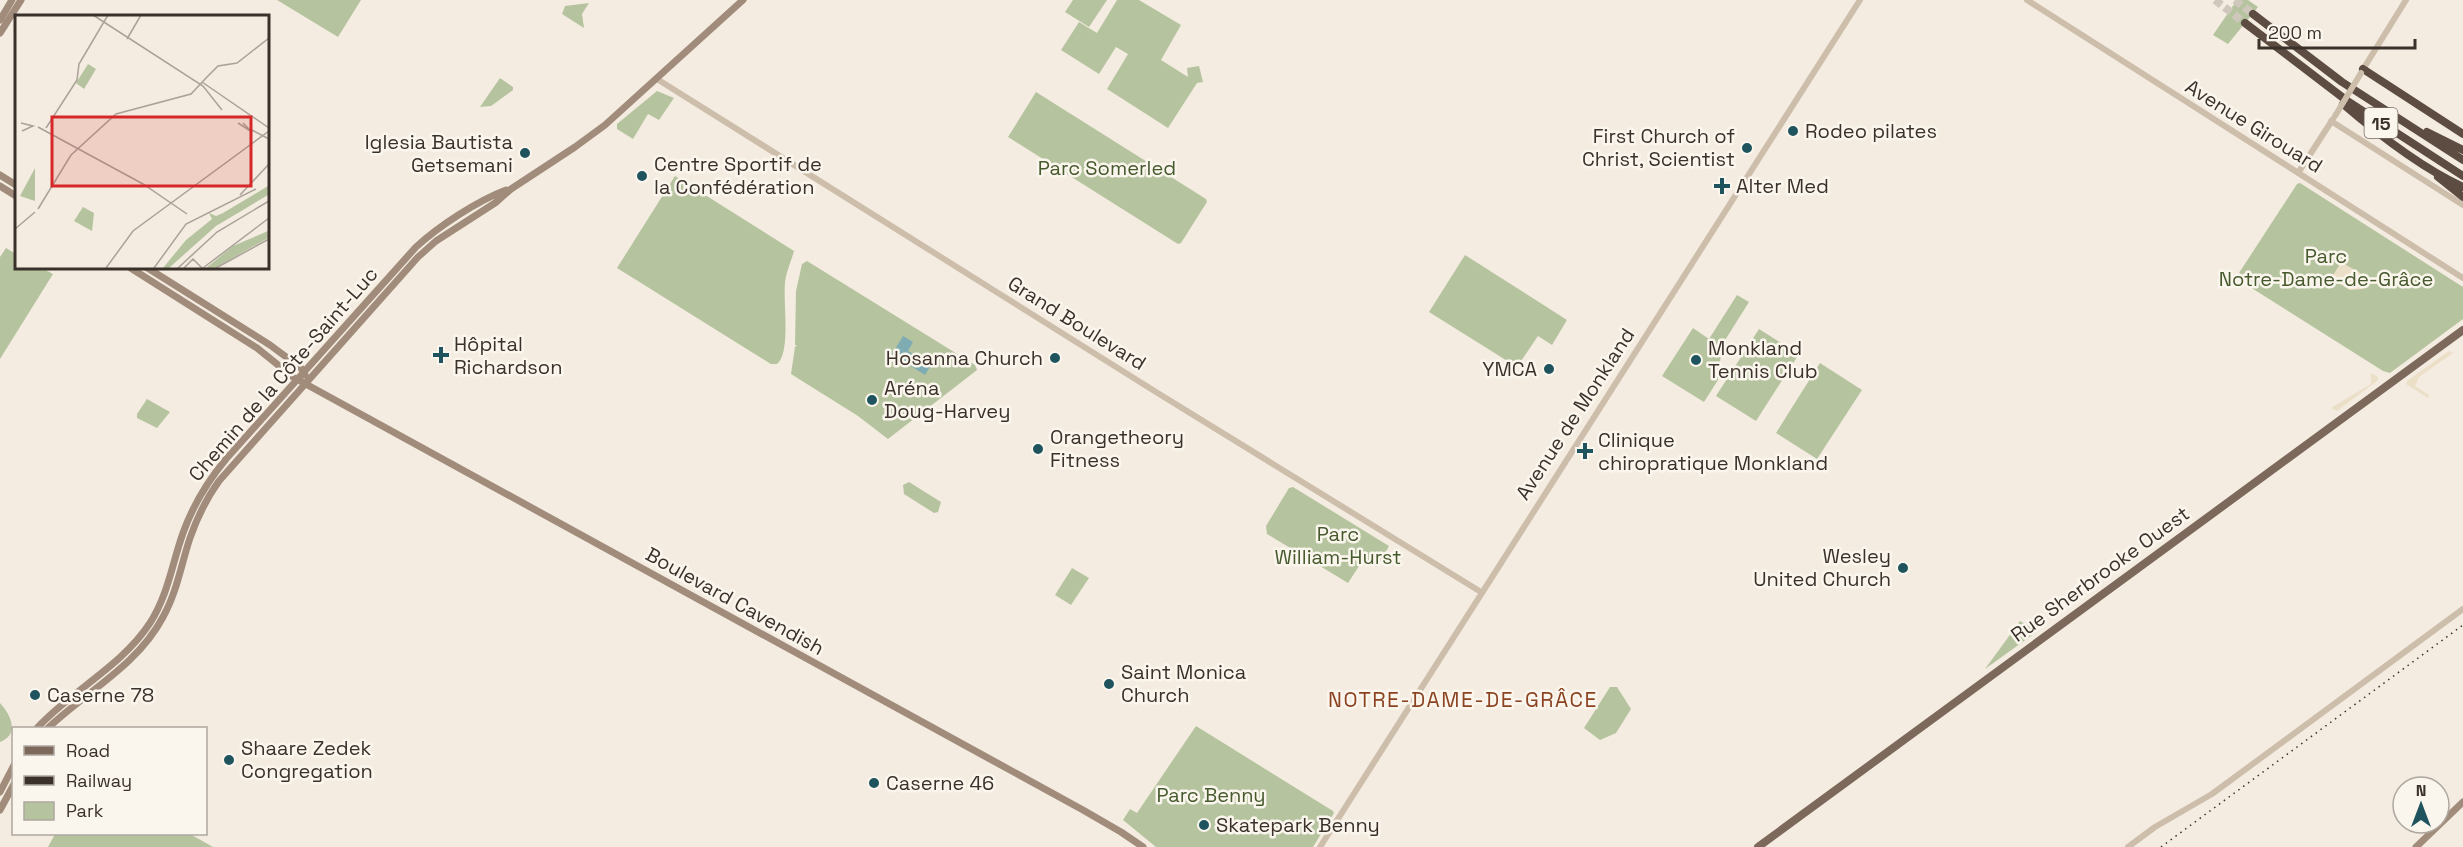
<svg xmlns="http://www.w3.org/2000/svg" width="2463" height="847" viewBox="0 0 2463 847" font-family="'Space Grotesk',sans-serif">
<style>
.green{fill:#b5c49f}
.plaza{fill:#ecdfc7}
.water{fill:#7eacb2}
.lines{fill:none;stroke-linecap:round;stroke-linejoin:round}
.motorway-tunnel{stroke:#cfc7bc;stroke-width:8;stroke-dasharray:8 4;stroke-linecap:butt}
.tertiary{stroke:#cdbdab;stroke-width:6}
.secondary{stroke:#a18c7c;stroke-width:7}
.primary{stroke:#7d695c;stroke-width:8}
.motorway{stroke:#5c4c42;stroke-width:8}
.rail{stroke:#3b312b;stroke-width:1.5;stroke-dasharray:1.5 4.5;stroke-linecap:butt}
.tertiary-bridge{stroke:#cdbdab;stroke-width:6}
.poi-dot{fill:#1f545e;stroke:#fbf6ed;stroke-width:2}
.labels{text-anchor:middle;dominant-baseline:central;stroke-width:5;stroke-linejoin:round;paint-order:stroke}
.shield{fill:#fbf6ed;stroke:#756c65;stroke-width:1.5}
.shield-label{font-size:18px;font-weight:bold;fill:#3b312b}
.street-label{font-size:20px;fill:#3b312b;stroke:#fbf6ed}
.poi-label{font-size:20px;fill:#3b312b;stroke:#fbf6ed;text-anchor:start}
.park-label{font-size:20px;fill:#465a2e;stroke:#fbf6ed}
.neighbourhood-label{font-size:21px;letter-spacing:1.5px;fill:#8c4322;stroke:#fbf6ed}
.inset-road{fill:none;stroke:#aaa198;stroke-width:1.5}
.view{fill:#d62828;fill-opacity:0.15;stroke:#d62828;stroke-width:3}
.inset-edge{fill:none;stroke:#3b312b;stroke-width:3}
</style>
<rect width="100%" height="100%" fill="#f4ece0"/>
<!-- green -->
<path class="green" d="M277,0H361L338,37Z
M1073,0H1107L1089,27L1065,12Z
M1117,0H1139L1181,25L1161,60L1188,77L1187,68L1199,66L1203,82L1197,83L1168,128L1107,89L1128,54L1116,47L1099,74L1061,50L1079,22L1097,33Z
M2237,0H2248L2258,7L2228,44L2213,35Z
M589,3L582,14L584,28L562,14L565,6Z
M500,78L513,87V90L491,106L480,107Z
M657,91L674,98L659,120L648,114L633,139L617,129V124Z
M1036,92L1206,199L1207,202L1181,243L1178,244L1008,137Z
M675,176L794,251C791,262 786,272 785,283C783,304 791,352 777,364H771L617,268Z
M2300,183L2463,287V319L2390,373L2383,371L2239,280L2242,275L2239,273L2297,184Z
M6,248L16,254V267H40L53,274L0,359V257Z
M1465,255L1567,320L1552,345L1538,336L1517,367L1429,312Z
M807,261L975,365L977,370L888,439L858,416L791,374L795,347L797,345H795L796,291L802,264Z
M1737,295L1749,302L1722,345L1718,380L1704,402L1662,376L1693,328L1709,339Z
M1759,329L1799,354L1756,421L1716,396Z
M1820,363L1862,390L1817,459L1776,433Z
M147,399L170,412L157,428L137,418V414Z
M909,482L941,502L938,512L934,513L904,494L903,485Z
M1293,487L1389,546L1377,567L1363,560L1348,583L1267,534L1266,526L1289,488Z
M1072,568L1089,578L1071,605L1055,595Z
M2020,621L2035,629V633L1985,669Z
M1610,687H1617L1631,709L1616,733L1600,740L1584,728Z
M0,703C11,715 20,734 0,742Z
M1196,726L1333,811L1334,813L1313,847H1156L1123,820L1130,809L1137,813Z
M55,834H190L213,847H48Z"/>
<!-- plaza -->
<path class="plaza" d="M2341,262L2360,273L2364,283L2362,289L2350,290L2331,279Z
M2449,351L2453,353L2419,377L2415,386L2429,395L2428,398L2406,384L2407,381Z
M2371,373L2378,377L2377,381L2337,411L2331,408L2371,384Z"/>
<!-- water -->
<path class="water" d="M903,336L913,342L908,351L931,365L925,375L892,354Z"/>
<g class="lines">
<!-- motorway-tunnel -->
<path class="motorway-tunnel" d="M2215,0L2245,23
M2235,0L2253,14"/>
<!-- tertiary -->
<path class="tertiary" d="M2027,0L2463,278
M2362,71L2406,0
M657,79L1156,392L1481,592
M2331,121L2463,205
M2298,173L2333,119
M1320,847L1860,0
M2128,847L2155,827L2212,794L2463,609"/>
<!-- secondary -->
<path class="secondary" d="M0,20L12,0
M0,33L21,0
M0,175L16,185
M0,186L16,196
M129,267L257,348L293,377L1083,810L1121,832L1143,847
M146,267L270,345L301,368L305,375
M37,728C72,690 121,667 150,623C168,595 172,564 183,533C193,505 207,482 226,459L416,247C439,226 477,201 506,190
M48,728C87,691 137,666 163,617C177,592 181,565 190,538C197,518 206,499 219,481L418,257L436,241L495,203L511,189L575,147L605,125L743,0
M0,792L14,765
M0,810L14,784
M2416,847L2463,802"/>
<!-- primary -->
<path class="primary" d="M1758,847L2463,330"/>
<!-- motorway -->
<path class="motorway" d="M2253,14L2342,82L2463,160
M2245,23L2346,100L2463,176
M2363,69L2463,134
M2343,104C2379,135 2420,167 2463,187
M2427,132L2463,150
M2438,177L2463,197"/>
<!-- rail -->
<path class="rail" d="M2161,847L2463,625"/>
<!-- tertiary-bridge -->
<path class="tertiary-bridge" d="M2335,116L2361,73"/>
</g>
<!-- markers -->
<g class="poi-dot">
<circle cx="1793" cy="131" r="6"/>
<circle cx="1747" cy="148" r="6"/>
<circle cx="525" cy="153" r="6"/>
<circle cx="642" cy="176" r="6"/>
<path d="M1719 177h6v6h6v6h-6v6h-6v-6h-6v-6h6z"/>
<path d="M438 346h6v6h6v6h-6v6h-6v-6h-6v-6h6z"/>
<circle cx="1055" cy="358" r="6"/>
<circle cx="1696" cy="360" r="6"/>
<circle cx="1549" cy="369" r="6"/>
<circle cx="872" cy="400" r="6"/>
<circle cx="1038" cy="449" r="6"/>
<path d="M1582 442h6v6h6v6h-6v6h-6v-6h-6v-6h6z"/>
<circle cx="1903" cy="568" r="6"/>
<circle cx="1109" cy="684" r="6"/>
<circle cx="35" cy="695" r="6"/>
<circle cx="229" cy="760" r="6"/>
<circle cx="874" cy="783" r="6"/>
<circle cx="1204" cy="825" r="6"/>
</g>
<g class="labels">
<!-- shield labels -->
<rect class="shield" x="2364.5" y="108" width="33" height="30" rx="4.5"/>
<g class="shield-label">
<text x="2381" y="123">15</text>
</g>
<!-- street labels -->
<g class="street-label">
<text transform="translate(2254 126) rotate(32)">Avenue Girouard</text>
<text transform="translate(1077 323) rotate(32)">Grand Boulevard</text>
<text transform="translate(283 374) rotate(-49)">Chemin de la Côte-Saint-Luc</text>
<text transform="translate(1575 414) rotate(-57)">Avenue de Monkland</text>
<text transform="translate(2100 574) rotate(-36)">Rue Sherbrooke Ouest</text>
<text transform="translate(735 601) rotate(29)">Boulevard Cavendish</text>
</g>
<!-- poi labels -->
<g class="poi-label">
<text x="1805" y="131">Rodeo pilates</text>
<text x="1735" y="136" text-anchor="end">First Church of<tspan x="1735" dy="23">Christ, Scientist</tspan></text>
<text x="513" y="142" text-anchor="end">Iglesia Bautista<tspan x="513" dy="23">Getsemani</tspan></text>
<text x="654" y="164">Centre Sportif de<tspan x="654" dy="23">la Confédération</tspan></text>
<text x="1736" y="186">Alter Med</text>
<text x="454" y="344">Hôpital<tspan x="454" dy="23">Richardson</tspan></text>
<text x="1708" y="348">Monkland<tspan x="1708" dy="23">Tennis Club</tspan></text>
<text x="1043" y="358" text-anchor="end">Hosanna Church</text>
<text x="1537" y="369" text-anchor="end">YMCA</text>
<text x="884" y="388">Aréna<tspan x="884" dy="23">Doug-Harvey</tspan></text>
<text x="1050" y="437">Orangetheory<tspan x="1050" dy="23">Fitness</tspan></text>
<text x="1598" y="440">Clinique<tspan x="1598" dy="23">chiropratique Monkland</tspan></text>
<text x="1891" y="556" text-anchor="end">Wesley<tspan x="1891" dy="23">United Church</tspan></text>
<text x="1121" y="672">Saint Monica<tspan x="1121" dy="23">Church</tspan></text>
<text x="47" y="695">Caserne 78</text>
<text x="241" y="748">Shaare Zedek<tspan x="241" dy="23">Congregation</tspan></text>
<text x="886" y="783">Caserne 46</text>
<text x="1216" y="825">Skatepark Benny</text>
</g>
<!-- park labels -->
<g class="park-label">
<text x="1107" y="168">Parc Somerled</text>
<text x="2326" y="256">Parc<tspan x="2326" dy="23">Notre-Dame-de-Grâce</tspan></text>
<text x="1338" y="534">Parc<tspan x="1338" dy="23">William-Hurst</tspan></text>
<text x="1211" y="795">Parc Benny</text>
</g>
<!-- neighbourhood labels -->
<g class="neighbourhood-label">
<text x="1463" y="699">NOTRE-DAME-DE-GRÂCE</text>
</g>
</g>
<!-- overview -->
<g transform="translate(15 15)">
<rect width="254" height="254" fill="#f4ece0"/>
<path d="M73,49L81,54L69,74L61,68ZM20,153V186L5,181ZM253,171V180L201,211L154,253H148L171,225L197,204L194,198L201,201L208,198ZM68,192L79,198L77,216L59,206ZM253,216V223L200,253H191L218,231Z" fill="#b5c49f"/>
<path class="inset-road" d="M78,0L188,71L207,95M112,24L126,0M190,64L203,51L222,48L254,23M187,67L254,113M6,108L18,111L7,116M223,108L237,117L228,108M23,112L128,169L172,199M31,113L62,65L64,49L93,0M237,115L254,124M225,180L254,149M23,194L56,140L101,99L176,79L192,62M0,214L20,197M91,253L118,216L254,116M139,253L171,209L241,174M163,253L202,217L254,186M169,253L178,244L187,253M188,253L254,203M201,253L254,224"/>
<path class="view" d="M37,102H236V171H37Z"/>
<rect width="254" height="254" class="inset-edge"/>
</g>
<!-- legend -->
<rect x="12" y="727" width="195" height="108" fill="#fbf6ed" stroke="#aea79f" stroke-width="1.5"/>
<rect x="24" y="746" width="30" height="9" fill="#7d695c" stroke="#aea79f" stroke-width="1.5"/>
<text x="66" y="757" font-size="18" fill="#3b312b">Road</text>
<rect x="24" y="776" width="30" height="9" fill="#3b312b" stroke="#aea79f" stroke-width="1.5"/>
<text x="66" y="787" font-size="18" fill="#3b312b">Railway</text>
<rect x="24" y="802" width="30" height="18" fill="#b5c49f" stroke="#aea79f" stroke-width="1.5"/>
<text x="66" y="817" font-size="18" fill="#3b312b">Park</text>
<!-- north arrow -->
<g transform="translate(2421 805)"><circle r="28" fill="#fbf6ed" stroke="#aea79f" stroke-width="1.5"/>
<path d="M0-4.5L10 22L0 15L-10 22Z" fill="#1f545e"/>
<text y="-9" font-size="16" font-weight="bold" text-anchor="middle" fill="#3b312b">N</text>
</g>
<!-- scale -->
<path d="M2259 39v9h156v-9" fill="none" stroke="#3b312b" stroke-width="3"/>
<text x="2268" y="39" font-size="18" fill="#3b312b" stroke="#fbf6ed" stroke-width="4.5" paint-order="stroke">200 m</text>
</svg>
